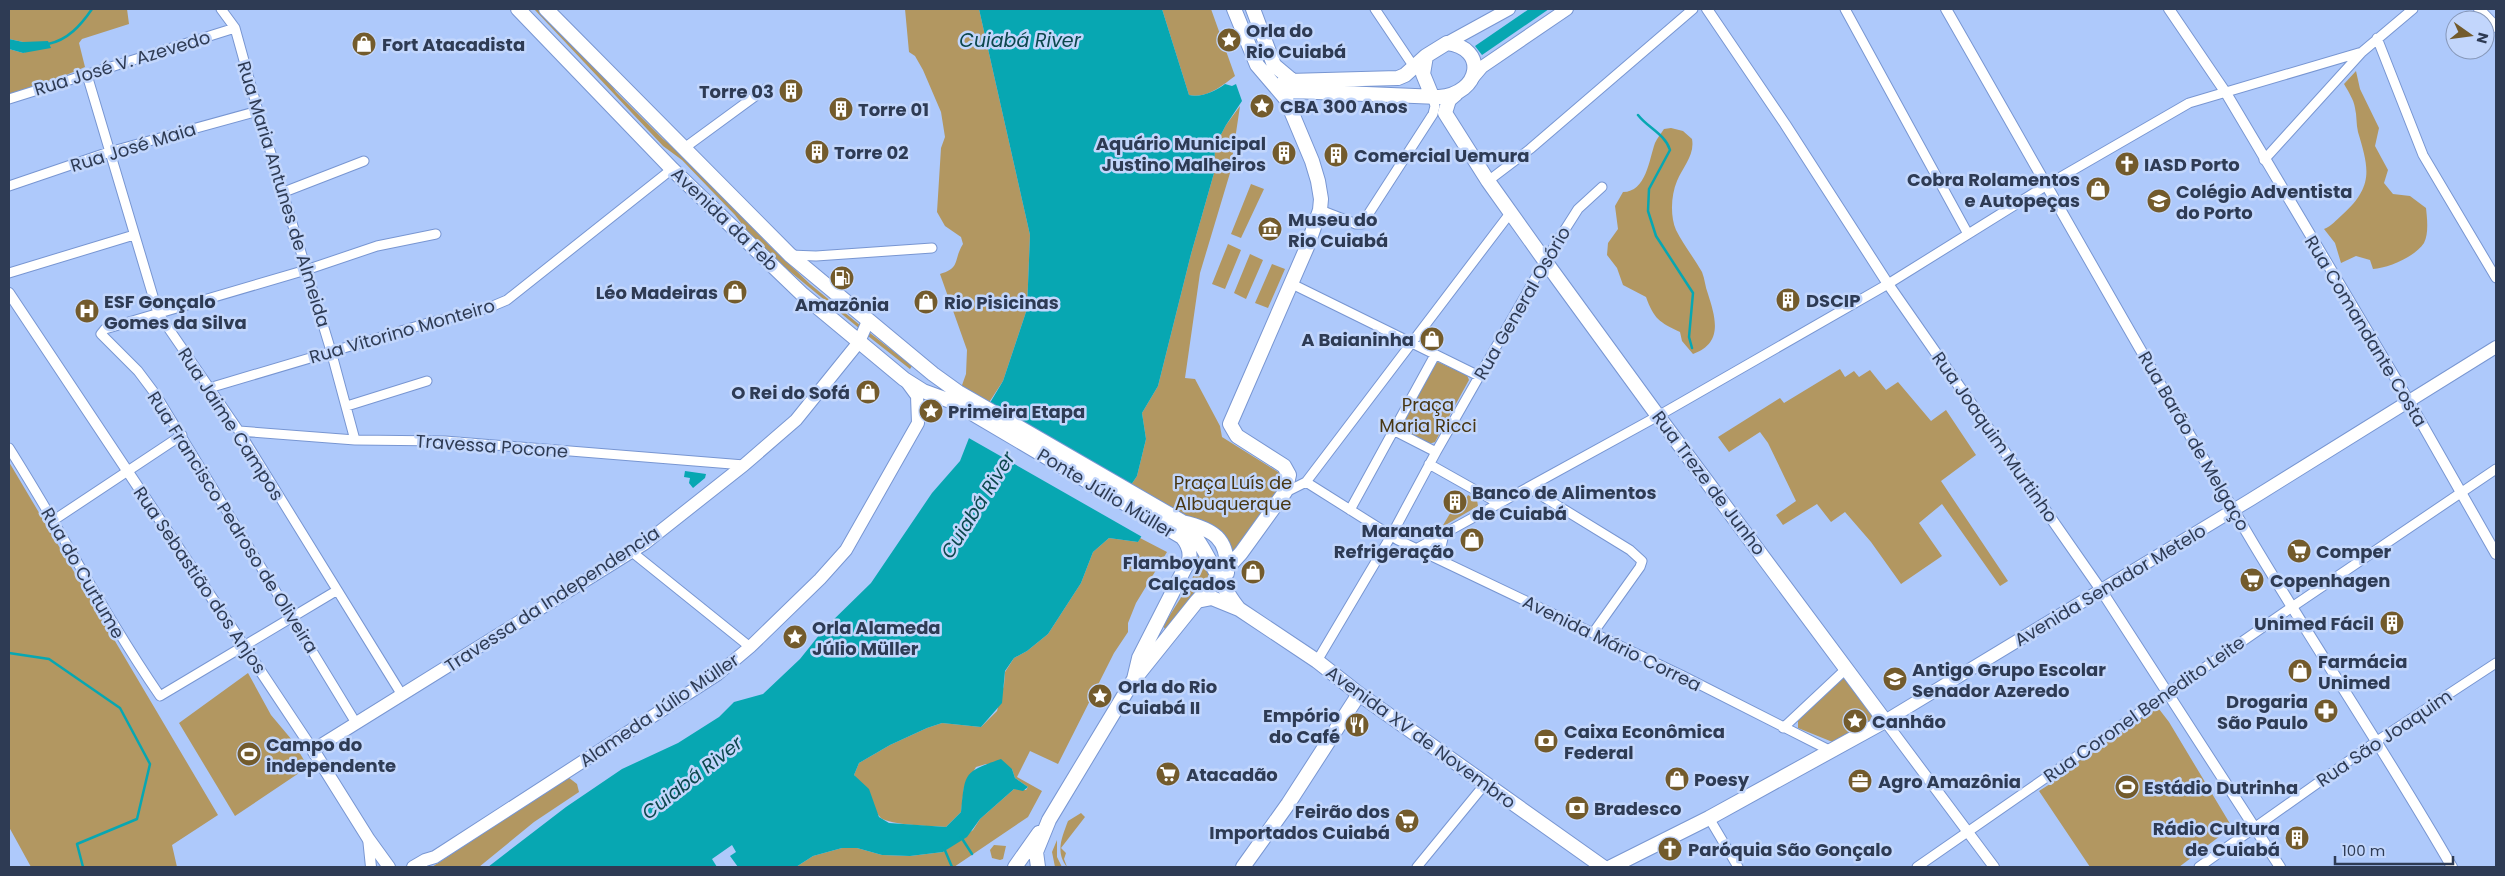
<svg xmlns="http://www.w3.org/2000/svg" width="2505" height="876" viewBox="0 0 2505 876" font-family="Poppins,sans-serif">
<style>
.green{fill:#b29761}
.water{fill:#07a7b2}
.pier{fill:#aec9fb}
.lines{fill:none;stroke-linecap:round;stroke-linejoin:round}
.stream{stroke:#07a7b2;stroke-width:2.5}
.minor-casing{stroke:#7896d2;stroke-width:11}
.tertiary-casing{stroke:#7896d2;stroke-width:12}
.secondary-casing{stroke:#7896d2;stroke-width:14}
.primary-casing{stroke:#7896d2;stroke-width:16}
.minor{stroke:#fff;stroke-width:9}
.tertiary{stroke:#fff;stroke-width:10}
.secondary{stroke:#fff;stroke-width:12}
.primary{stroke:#fff;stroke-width:14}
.labels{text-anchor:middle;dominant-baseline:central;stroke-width:5;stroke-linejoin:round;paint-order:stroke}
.poi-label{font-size:18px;font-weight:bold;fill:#2e3b54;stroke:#c2d6fc;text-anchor:start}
.street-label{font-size:18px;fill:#2e3b54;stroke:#c2d6fc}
.park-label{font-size:18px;fill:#473612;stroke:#c2d6fc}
.water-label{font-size:19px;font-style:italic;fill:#0c474c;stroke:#c2d6fc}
</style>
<rect width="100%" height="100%" fill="#aec9fb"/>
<!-- green -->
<path class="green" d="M9,9H127L129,24L82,39L79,43L85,67L64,76L9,94V49L23,53L48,42H23L9,39Z
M534,9H537L605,76L616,92L663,139L686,158L769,245L810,284L861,326L860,329L782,265L755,241L735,215L682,160L663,146Z
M905,9H979L1030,235L1027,309L1003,381L988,404L961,388L966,374L967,350L940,274C961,268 953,260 963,244L961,237L945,226L937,212L941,148L945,137L941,112L923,70L915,56L909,52Z
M1162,9H1211L1235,76C1222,86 1206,99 1189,95Z
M2356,71L2360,89L2379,128L2375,146L2388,170L2384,183L2393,194L2410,196L2426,208C2427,218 2429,233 2424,243C2415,257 2388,268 2373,269L2370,260L2356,256L2341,263L2335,243L2324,229C2332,226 2336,220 2342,215C2374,186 2369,169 2358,132C2356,124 2357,116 2355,108C2354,100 2348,91 2344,84Z
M1240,106L1230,173L1200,273L1185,378L1195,379L1220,426L1222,437L1283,475L1284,482L1237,549L1231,554L1188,518L1131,485L1137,476L1146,439L1142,413L1158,386L1191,254L1214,173L1215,146L1226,125Z
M1671,128L1683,131L1692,139C1695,155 1683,167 1677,181C1671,195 1670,216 1676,230C1683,244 1694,258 1702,272C1705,279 1705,287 1708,294C1716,319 1723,343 1693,354L1682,341L1680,332C1659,322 1654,319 1646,297L1623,285L1617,268L1607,255L1608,243L1618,229L1615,206L1623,192C1646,192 1649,160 1655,143C1657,138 1661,134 1664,129Z
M1251,184L1264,189L1241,238L1231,234Z
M1228,244L1241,250L1225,289L1212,284Z
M1250,254L1263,260L1246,299L1234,293Z
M1272,264L1285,269L1268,308L1255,303Z
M870,333L912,366L910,369L868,336Z
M1438,362L1467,375L1469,380L1435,442L1429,444L1399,428L1434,364Z
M1840,369L1845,377L1854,371L1859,377L1870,370L1886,390L1898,382L1931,421L1946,410L1976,455L1941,481L2008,581L2000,586L1942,504L1919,523L1942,556L1901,584L1871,542L1845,512L1831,522L1817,504L1783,525L1776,515L1796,501L1768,443L1760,432L1729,452L1718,437L1780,398L1784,403Z
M9,462L218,815L172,845L177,867H31L9,827Z
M1468,495L1477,500L1478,506L1442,527L1455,505L1461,507Z
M1109,538L1138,542L1140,538L1167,552L1136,603L1128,623V632L1114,653L1058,764L1030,751L1017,777L1042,791L1028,817L954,867H796L813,856L842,848H857L882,855L910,856L943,852L973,830L980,819L1014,789L1026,790L1028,787L1015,778L1012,769L986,764L976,767L964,787L961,812L946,827C932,826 890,825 881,818C877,815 859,782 854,775L859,763L890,745L927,728L942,723L981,727L997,711L1004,685L1005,672L1014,658L1027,651L1048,634L1081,583L1093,552Z
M1199,554L1214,577L1165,629L1163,626L1192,580Z
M248,673L271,715L292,740L308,767L235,816L179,723Z
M1846,677L1874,717L1873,722L1835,743L1798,728V721L1841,678Z
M2153,708L2159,709L2169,722L2232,827L2179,867H2090L2039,791L2050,784L2049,782Z
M568,777L577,784L579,792L534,822L479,867H432Z
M1081,813L1085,817L1061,848L1066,853L1064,859L1067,867C1055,852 1062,837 1068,821Z
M1057,840V857L1062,867H1055L1052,852Z
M994,845L1006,846L1003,859L1000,860L992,858L990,850Z"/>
<!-- water -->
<path class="water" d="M979,9H1162L1189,95C1201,98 1216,91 1225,84L1232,86L1236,84L1242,101L1226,125L1215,146L1214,173L1191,254L1158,386L1142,413L1146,439L1137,476L1131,485L1144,532L1138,542L1109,538L1093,552L1081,583L1048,634L1027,651L1014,658L1005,671L1002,703L981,727L942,723L927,728L890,745L859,763L854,775L869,789L879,817L889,823L946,827L961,812C965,773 963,772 1001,759L1012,769L1015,778L1028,787L1023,791L1014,789L980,819L967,837L943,852L910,856L882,855L857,848H842L813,856L796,867H488L566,807L622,769L678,743L719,717L734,702L763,694L800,659L824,629L871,583L932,493L960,461L969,438L1003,381L1027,309L1030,235Z
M1529,9H1549L1482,55L1475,46Z
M9,39L23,42L48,41L51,48L23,53L9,49Z
M685,471L706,474L705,478L693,488L689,483L690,478L684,477Z"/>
<!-- pier -->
<path class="pier" d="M986,403L1148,522L1144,538L967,437Z
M732,845L736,852L730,856L738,867H717L712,859Z"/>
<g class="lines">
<!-- stream -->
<path class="stream" d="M48,44C68,40 81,25 92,9
M1638,115C1648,128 1665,134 1670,150L1649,189L1648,211L1656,236L1693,293L1689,337L1692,348
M9,653L49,659L120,708L150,764L137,819L77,844L83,867
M961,837L972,854
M944,848L952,867"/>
<defs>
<path id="minor" d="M221,9L235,28L258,111L331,351L355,440
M1375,9L1414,67
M1845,9L1968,234
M2377,38L2423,155L2496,278
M87,75L158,313L239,431L402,695
M9,99L235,28
M683,149L765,89
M2264,160L2362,52L2413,9
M1488,181L1530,149L1693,9
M9,186L109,152L258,111
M284,192L364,161
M1320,210L1356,224H1362L1433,114L1435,106L1432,96
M790,255L816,256L932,248
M9,273L134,235
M1290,283L1479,376
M209,388L428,323L488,308L507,300L672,169
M347,406L427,381
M1393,430L1436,452
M239,431L355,440L445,441L744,465
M9,448C61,530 105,616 160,696L336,591
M1429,464L1500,504
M1306,482L1398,540L1681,675L1831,751
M1529,488L1630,550L1642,561L1640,567L1593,633
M1286,492L1306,482L1511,212
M1350,510L1435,355
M54,520L182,435
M1444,534L1440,551L1445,562
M1416,549L1658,416L1888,284L2047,185L2189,103L2362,52
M632,552L750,647
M1317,661L1391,536L1436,452L1545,261L1578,209L1602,187
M356,723L156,395L138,371L101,334L105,329L306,270L377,246L436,234
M1783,728L1847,668
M1709,818L1738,867
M1417,867L1485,784
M1917,867L2292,607L2496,469
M2199,867L2377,741L2496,663"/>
<path id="tertiary" d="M1707,9L1785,124L1888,284L2101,590L2280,867
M1946,9C2048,187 2148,366 2253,543C2318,652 2389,757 2452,867
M2169,9L2226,93L2409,401L2496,554
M2479,9L2496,27
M9,293L313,750
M1885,721L1994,867
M368,838L371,867"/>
<path id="secondary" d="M1447,43L1509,9
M1471,80L1482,67L1567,9
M1885,721L2250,500L2496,347
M389,867L368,838L313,750L644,544L744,465L796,420L859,342L868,321
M413,867L425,860L435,857L718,674L750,647L820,579L846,550L918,423L917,396L906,381"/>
<path id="primary" d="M518,9L672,169L803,295L904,379L923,391L953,402L1182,537C1188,544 1191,551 1189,560L1139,658L1134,679L1049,820L1036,852L1038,867
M546,9L790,255L933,374L958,392L1181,521C1208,545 1216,582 1239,609
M1253,9L1274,65L1293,81
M1280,90L1293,91L1439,97C1481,94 1488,48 1447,43L1426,56L1423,74L1432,96
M1280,90L1283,83L1289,81L1398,78L1405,75L1426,56
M1456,94L1449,100L1445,113L1488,181L1545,261L1658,416L1885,721L1709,818L1611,867
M1182,522C1213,529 1229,538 1227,573
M1197,601L1212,598L1239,609L1317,661L1359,694L1603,867
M1136,677L1197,601L1241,553L1285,492L1289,475L1284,466L1237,436L1230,424L1307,247L1320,210L1321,199L1318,181L1312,161L1286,99L1257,65L1234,9
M1015,867L1039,833
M1243,867L1288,804L1359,694"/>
</defs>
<!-- minor casing -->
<use href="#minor" class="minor-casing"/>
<!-- tertiary casing -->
<use href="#tertiary" class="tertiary-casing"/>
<!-- secondary casing -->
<use href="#secondary" class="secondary-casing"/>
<!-- primary casing -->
<use href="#primary" class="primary-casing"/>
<!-- minor -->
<use href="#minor" class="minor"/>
<!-- tertiary -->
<use href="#tertiary" class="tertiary"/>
<!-- secondary -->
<use href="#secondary" class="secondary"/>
<!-- primary -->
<use href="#primary" class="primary"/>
</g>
<!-- icons -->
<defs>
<symbol id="sight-disc" viewBox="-11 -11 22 22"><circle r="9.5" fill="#735b2c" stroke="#c2d6fc"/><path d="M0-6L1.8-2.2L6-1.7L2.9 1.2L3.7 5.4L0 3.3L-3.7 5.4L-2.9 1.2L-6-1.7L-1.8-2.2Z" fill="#fff"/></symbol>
<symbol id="shop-disc" viewBox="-11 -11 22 22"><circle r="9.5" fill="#735b2c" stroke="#c2d6fc"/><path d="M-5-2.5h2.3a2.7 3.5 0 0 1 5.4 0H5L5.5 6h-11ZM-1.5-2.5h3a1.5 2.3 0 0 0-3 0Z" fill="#fff"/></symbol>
<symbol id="building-disc" viewBox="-11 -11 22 22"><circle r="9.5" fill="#735b2c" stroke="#c2d6fc"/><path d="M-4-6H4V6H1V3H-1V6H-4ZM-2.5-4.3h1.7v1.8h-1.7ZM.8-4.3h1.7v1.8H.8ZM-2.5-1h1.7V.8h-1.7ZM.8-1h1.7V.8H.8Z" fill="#fff"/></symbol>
<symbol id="church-disc" viewBox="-11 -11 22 22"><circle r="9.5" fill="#735b2c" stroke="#c2d6fc"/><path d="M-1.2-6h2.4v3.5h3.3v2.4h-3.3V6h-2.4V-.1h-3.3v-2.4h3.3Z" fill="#fff"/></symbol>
<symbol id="school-disc" viewBox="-11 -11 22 22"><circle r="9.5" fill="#735b2c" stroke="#c2d6fc"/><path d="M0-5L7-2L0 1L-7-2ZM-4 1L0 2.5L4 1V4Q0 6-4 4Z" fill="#fff"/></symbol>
<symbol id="museum-disc" viewBox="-11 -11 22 22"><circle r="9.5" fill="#735b2c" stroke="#c2d6fc"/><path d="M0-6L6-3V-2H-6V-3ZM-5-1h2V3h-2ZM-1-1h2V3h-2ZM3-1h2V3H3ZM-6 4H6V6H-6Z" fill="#fff"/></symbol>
<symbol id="fuel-disc" viewBox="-11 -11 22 22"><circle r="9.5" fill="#735b2c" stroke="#c2d6fc"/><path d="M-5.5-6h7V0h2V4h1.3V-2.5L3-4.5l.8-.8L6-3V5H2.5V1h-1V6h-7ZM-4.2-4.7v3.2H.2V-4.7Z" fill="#fff"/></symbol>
<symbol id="hospital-disc" viewBox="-11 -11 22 22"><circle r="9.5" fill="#735b2c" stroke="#c2d6fc"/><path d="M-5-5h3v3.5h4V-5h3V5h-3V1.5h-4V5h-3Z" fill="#fff"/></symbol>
<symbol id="supermarket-disc" viewBox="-11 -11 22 22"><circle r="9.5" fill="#735b2c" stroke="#c2d6fc"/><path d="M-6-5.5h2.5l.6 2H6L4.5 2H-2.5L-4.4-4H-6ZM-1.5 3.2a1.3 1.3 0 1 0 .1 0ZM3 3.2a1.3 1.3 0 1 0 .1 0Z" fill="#fff"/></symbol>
<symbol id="pharmacy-disc" viewBox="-11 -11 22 22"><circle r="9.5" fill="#735b2c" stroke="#c2d6fc"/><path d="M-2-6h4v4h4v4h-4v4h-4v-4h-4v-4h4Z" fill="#fff"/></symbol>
<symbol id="restaurant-disc" viewBox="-11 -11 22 22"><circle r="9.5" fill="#735b2c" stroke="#c2d6fc"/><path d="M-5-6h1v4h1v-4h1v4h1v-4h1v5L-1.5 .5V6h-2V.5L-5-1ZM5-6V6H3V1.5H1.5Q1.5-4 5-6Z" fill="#fff"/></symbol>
<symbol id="bank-disc" viewBox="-11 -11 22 22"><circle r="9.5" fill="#735b2c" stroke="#c2d6fc"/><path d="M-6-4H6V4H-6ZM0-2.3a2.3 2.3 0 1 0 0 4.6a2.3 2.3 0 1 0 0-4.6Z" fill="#fff"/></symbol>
<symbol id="stadium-disc" viewBox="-11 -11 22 22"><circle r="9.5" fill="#735b2c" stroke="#c2d6fc"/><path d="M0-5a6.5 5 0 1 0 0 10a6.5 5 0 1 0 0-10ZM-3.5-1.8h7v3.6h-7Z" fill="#fff"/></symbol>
<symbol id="office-disc" viewBox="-11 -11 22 22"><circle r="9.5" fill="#735b2c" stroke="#c2d6fc"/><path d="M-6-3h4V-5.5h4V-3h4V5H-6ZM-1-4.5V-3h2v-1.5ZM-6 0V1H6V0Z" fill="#fff"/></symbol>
</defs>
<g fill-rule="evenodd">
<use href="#sight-disc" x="1215" y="26" width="28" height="28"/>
<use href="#shop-disc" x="350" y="30" width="28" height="28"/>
<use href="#building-disc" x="777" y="77" width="28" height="28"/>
<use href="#sight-disc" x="1248" y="92" width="28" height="28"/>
<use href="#building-disc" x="827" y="95" width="28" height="28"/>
<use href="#building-disc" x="803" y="138" width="28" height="28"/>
<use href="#building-disc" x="1270" y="139" width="28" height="28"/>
<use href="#building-disc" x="1322" y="141" width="28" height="28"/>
<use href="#church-disc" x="2113" y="150" width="28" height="28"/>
<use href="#shop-disc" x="2084" y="175" width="28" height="28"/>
<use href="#school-disc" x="2145" y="187" width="28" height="28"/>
<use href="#museum-disc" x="1256" y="215" width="28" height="28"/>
<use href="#fuel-disc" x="828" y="264" width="28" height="28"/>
<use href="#shop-disc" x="721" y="278" width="28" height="28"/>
<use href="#building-disc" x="1774" y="286" width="28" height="28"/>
<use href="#shop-disc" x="912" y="288" width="28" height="28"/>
<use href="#hospital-disc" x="73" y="297" width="28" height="28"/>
<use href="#shop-disc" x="1418" y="325" width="28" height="28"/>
<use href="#shop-disc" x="854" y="378" width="28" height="28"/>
<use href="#sight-disc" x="917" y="397" width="28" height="28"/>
<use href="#building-disc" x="1441" y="488" width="28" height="28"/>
<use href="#shop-disc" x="1458" y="526" width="28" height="28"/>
<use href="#supermarket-disc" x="2285" y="537" width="28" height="28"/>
<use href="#shop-disc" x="1239" y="558" width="28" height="28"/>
<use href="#supermarket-disc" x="2238" y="566" width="28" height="28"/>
<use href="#building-disc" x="2378" y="609" width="28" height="28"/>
<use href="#sight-disc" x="781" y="623" width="28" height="28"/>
<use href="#shop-disc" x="2286" y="657" width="28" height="28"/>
<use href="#school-disc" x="1881" y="665" width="28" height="28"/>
<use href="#sight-disc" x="1086" y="682" width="28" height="28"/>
<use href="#pharmacy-disc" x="2312" y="697" width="28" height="28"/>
<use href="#sight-disc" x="1841" y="707" width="28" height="28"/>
<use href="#restaurant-disc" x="1343" y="711" width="28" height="28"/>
<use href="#bank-disc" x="1532" y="727" width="28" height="28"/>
<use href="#stadium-disc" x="235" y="740" width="28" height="28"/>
<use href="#supermarket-disc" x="1154" y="760" width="28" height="28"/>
<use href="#shop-disc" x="1663" y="765" width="28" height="28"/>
<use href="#office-disc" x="1846" y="767" width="28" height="28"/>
<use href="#stadium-disc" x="2113" y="773" width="28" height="28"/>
<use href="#bank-disc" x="1563" y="794" width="28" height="28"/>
<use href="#supermarket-disc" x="1393" y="807" width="28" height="28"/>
<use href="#building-disc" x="2283" y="824" width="28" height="28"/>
<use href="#church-disc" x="1656" y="835" width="28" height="28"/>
</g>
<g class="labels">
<!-- poi labels -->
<g class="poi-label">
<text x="1246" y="30">Orla do<tspan x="1246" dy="21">Rio Cuiabá</tspan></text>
<text x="382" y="44">Fort Atacadista</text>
<text x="774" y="91" text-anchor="end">Torre 03</text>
<text x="1280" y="106">CBA 300 Anos</text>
<text x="858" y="109">Torre 01</text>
<text x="1266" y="143" text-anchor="end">Aquário Municipal<tspan x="1266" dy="21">Justino Malheiros</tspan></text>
<text x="834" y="152">Torre 02</text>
<text x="1354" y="155">Comercial Uemura</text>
<text x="2144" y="164">IASD Porto</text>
<text x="2080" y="179" text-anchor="end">Cobra Rolamentos<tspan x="2080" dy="21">e Autopeças</tspan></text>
<text x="2176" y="191">Colégio Adventista<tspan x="2176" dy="21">do Porto</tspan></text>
<text x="1288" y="219">Museu do<tspan x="1288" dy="21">Rio Cuiabá</tspan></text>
<text x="718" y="292" text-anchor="end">Léo Madeiras</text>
<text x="1806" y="300">DSCIP</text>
<text x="104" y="301">ESF Gonçalo<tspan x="104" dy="21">Gomes da Silva</tspan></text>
<text x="944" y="302">Rio Pisicinas</text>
<text x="842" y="304" text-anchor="middle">Amazônia</text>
<text x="1414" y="339" text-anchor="end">A Baianinha</text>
<text x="850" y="392" text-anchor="end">O Rei do Sofá</text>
<text x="948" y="411">Primeira Etapa</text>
<text x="1472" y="492">Banco de Alimentos<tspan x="1472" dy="21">de Cuiabá</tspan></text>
<text x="1454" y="530" text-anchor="end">Maranata<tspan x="1454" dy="21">Refrigeração</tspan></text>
<text x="2316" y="551">Comper</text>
<text x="1236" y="562" text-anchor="end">Flamboyant<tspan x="1236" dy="21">Calçados</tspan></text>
<text x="2270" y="580">Copenhagen</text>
<text x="2374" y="623" text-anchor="end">Unimed Fácil</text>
<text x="812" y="627">Orla Alameda<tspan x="812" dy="21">Júlio Müller</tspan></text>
<text x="2318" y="661">Farmácia<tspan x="2318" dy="21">Unimed</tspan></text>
<text x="1912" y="669">Antigo Grupo Escolar<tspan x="1912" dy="21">Senador Azeredo</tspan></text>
<text x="1118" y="686">Orla do Rio<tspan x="1118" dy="21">Cuiabá II</tspan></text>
<text x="2308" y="701" text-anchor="end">Drogaria<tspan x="2308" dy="21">São Paulo</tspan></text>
<text x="1340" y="715" text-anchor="end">Empório<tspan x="1340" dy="21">do Café</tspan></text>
<text x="1872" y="721">Canhão</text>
<text x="1564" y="731">Caixa Econômica<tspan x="1564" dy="21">Federal</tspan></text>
<text x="266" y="744">Campo do<tspan x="266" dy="21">independente</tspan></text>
<text x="1186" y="774">Atacadão</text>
<text x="1694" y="779">Poesy</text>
<text x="1878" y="781">Agro Amazônia</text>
<text x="2144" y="787">Estádio Dutrinha</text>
<text x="1594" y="808">Bradesco</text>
<text x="1390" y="811" text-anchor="end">Feirão dos<tspan x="1390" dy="21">Importados Cuiabá</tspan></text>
<text x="2280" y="828" text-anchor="end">Rádio Cultura<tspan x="2280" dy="21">de Cuiabá</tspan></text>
<text x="1688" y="849">Paróquia São Gonçalo</text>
</g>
<!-- street labels -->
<g class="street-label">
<text transform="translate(122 63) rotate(-17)">Rua José V. Azevedo</text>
<text transform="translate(133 147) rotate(-17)">Rua José Maia</text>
<text transform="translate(284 194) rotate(73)">Rua Maria Antunes de Almeida</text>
<text transform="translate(725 219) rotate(44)">Avenida da Feb</text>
<text transform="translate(1522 303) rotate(-60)">Rua General Osório</text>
<text transform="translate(402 331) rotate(-16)">Rua Vitorino Monteiro</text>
<text transform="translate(2366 331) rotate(59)">Rua Comandante Costa</text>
<text transform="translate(231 424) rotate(57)">Rua Jaime Campos</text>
<text transform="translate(1995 437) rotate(55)">Rua Joaquim Murtinho</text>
<text transform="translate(2194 441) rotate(60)">Rua Barão de Melgaço</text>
<text transform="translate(492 446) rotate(4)">Travessa Pocone</text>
<text transform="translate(1709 483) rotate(53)">Rua Treze de Junho</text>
<text transform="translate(1106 493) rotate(31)">Ponte Júlio Müller</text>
<text transform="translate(233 522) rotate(58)">Rua Francisco Pedroso de Oliveira</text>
<text transform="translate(83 573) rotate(60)">Rua do Curtume</text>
<text transform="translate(200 580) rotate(56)">Rua Sebastião dos Anjos</text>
<text transform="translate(2110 585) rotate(-31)">Avenida Senador Metelo</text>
<text transform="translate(552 599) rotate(-33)">Travessa da Independencia</text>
<text transform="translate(1612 643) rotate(26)">Avenida Mário Correa</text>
<text transform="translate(2144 709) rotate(-35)">Rua Coronel Benedito Leite</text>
<text transform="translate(659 710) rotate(-34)">Alameda Júlio Müller</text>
<text transform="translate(1421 737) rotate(36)">Avenida XV de Novembro</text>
<text transform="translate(2384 738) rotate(-34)">Rua São Joaquim</text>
</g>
<!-- park labels -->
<g class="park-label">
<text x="1428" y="404">Praça<tspan x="1428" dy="21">Maria Ricci</tspan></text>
<text x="1233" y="482">Praça Luís de<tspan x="1233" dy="21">Albuquerque</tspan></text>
</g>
<!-- water labels -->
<g class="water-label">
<text x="1020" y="40">Cuiabá River</text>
<text transform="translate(978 505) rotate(-58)">Cuiabá River</text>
<text transform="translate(692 778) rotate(-38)">Cuiabá River</text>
</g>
</g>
<!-- border -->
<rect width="2505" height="876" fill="none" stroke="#2e3b54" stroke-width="20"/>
<!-- north arrow -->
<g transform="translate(2470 35) rotate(104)"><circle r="24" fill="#c2d6fc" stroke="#8798b9"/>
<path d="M0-4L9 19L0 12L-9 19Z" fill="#735b2c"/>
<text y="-8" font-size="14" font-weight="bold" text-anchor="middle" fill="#2e3b54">N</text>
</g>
<!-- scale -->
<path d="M2335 856v8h118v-8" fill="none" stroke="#2e3b54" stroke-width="2.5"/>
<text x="2342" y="856" font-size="15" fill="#2e3b54" stroke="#c2d6fc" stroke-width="4" paint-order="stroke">100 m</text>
</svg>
